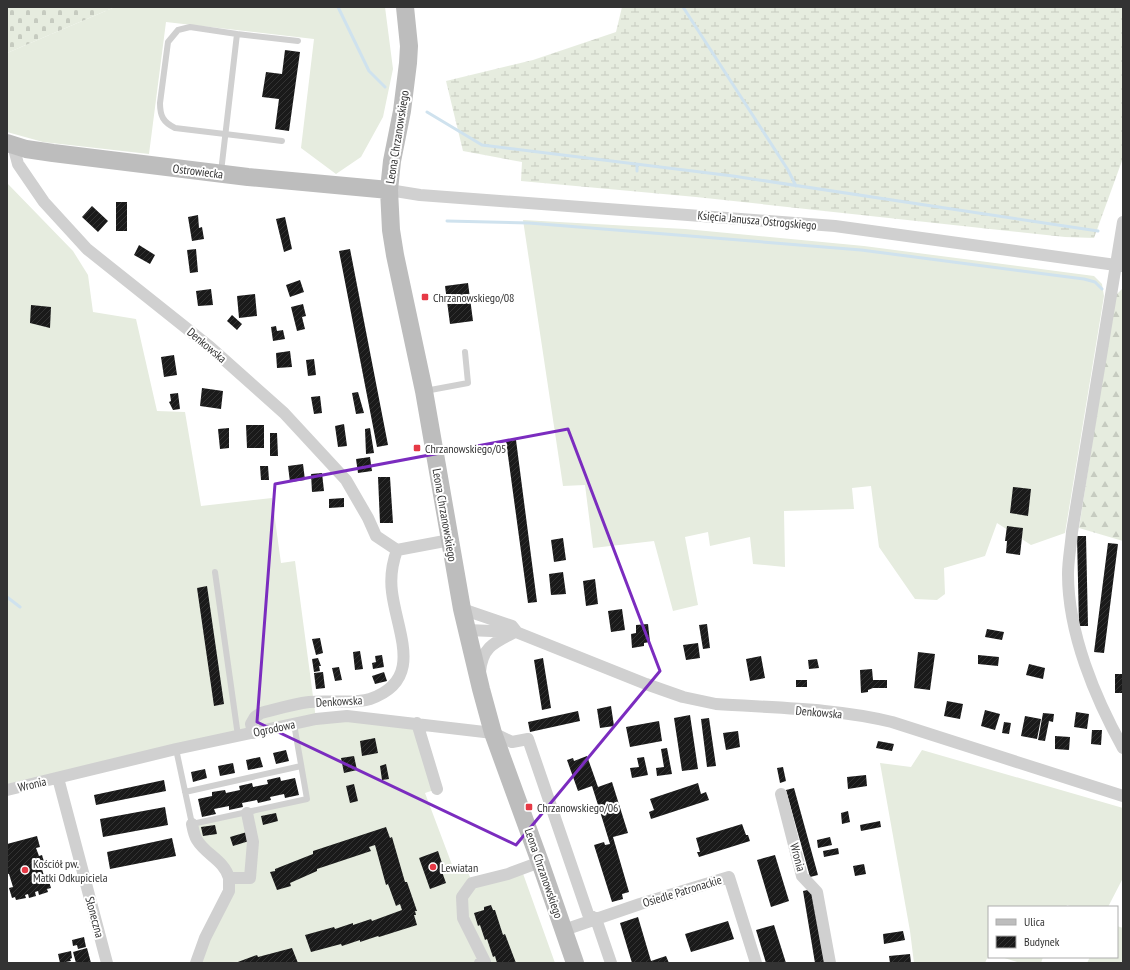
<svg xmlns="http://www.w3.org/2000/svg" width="1130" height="970" viewBox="0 0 1130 970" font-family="'PT Sans Narrow',sans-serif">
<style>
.grass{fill:#e6ecdf}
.forest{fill:url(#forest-firs)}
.wetland{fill:url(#wetland-marsh)}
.cemetery{fill:url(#cemetery-stones)}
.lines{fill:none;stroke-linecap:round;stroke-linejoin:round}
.stream{stroke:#cfe2ee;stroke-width:3}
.building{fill:url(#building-hatch)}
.lane{stroke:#d0d0d0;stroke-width:6}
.street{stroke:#d0d0d0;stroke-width:12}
.secondary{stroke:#bdbdbd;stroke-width:18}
.marked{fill:none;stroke:#7b2cbf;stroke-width:3;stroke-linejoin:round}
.poi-dot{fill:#e63946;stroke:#fff;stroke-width:1.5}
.labels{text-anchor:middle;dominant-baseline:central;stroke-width:4;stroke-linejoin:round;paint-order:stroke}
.street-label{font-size:12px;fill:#333;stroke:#fff}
.poi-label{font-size:12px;fill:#333;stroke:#fff;text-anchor:start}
</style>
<defs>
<pattern id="forest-firs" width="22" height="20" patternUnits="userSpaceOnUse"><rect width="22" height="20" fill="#e6ecdf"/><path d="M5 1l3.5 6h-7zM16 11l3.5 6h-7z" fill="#c6cbc0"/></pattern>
<pattern id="wetland-marsh" width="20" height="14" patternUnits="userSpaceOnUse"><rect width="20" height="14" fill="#e6ecdf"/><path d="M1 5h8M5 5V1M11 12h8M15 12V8" fill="none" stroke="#c6cbc0"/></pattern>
<pattern id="cemetery-stones" width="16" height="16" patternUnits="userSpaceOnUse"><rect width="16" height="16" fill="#e6ecdf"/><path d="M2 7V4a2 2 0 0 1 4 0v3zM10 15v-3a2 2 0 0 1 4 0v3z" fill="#c6cbc0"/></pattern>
<pattern id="building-hatch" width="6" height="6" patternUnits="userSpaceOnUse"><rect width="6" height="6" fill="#1a1a1a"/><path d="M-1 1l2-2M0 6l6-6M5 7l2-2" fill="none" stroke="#333"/></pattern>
</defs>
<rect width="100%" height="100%" fill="#fff"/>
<!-- grass -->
<path class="grass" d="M115,7H385L393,69L383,117L361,157L336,174L301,148L314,39L166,22L149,154L43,142L7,132V53Z
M7,183L73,251L88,275L93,312L136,319L157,411L185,412L201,506L272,498L281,563L295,561L316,719L417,723L437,789L425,793L454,870L466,866L472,883L521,868L555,963H196L229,878L192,824L307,799L294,724L7,790Z
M523,220L685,229L864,246L1094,276L1102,284L1104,296L1065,533L1031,545L997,523L985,556L944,568L945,594L937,600L915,599L879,547L871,486L852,488L854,509L784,511L785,567L753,564L750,537L710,546L708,532L685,537L698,605L673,611L654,541L593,548L585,485L563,486Z
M922,750L1123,808V878L1108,907H1073L1067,905L1066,907H989V954L985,963H914L910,931L880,763L911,767Z
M1117,926L1123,928V963H1087L1090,957H1117Z
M1001,957H1043L1041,963H1020Z"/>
<!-- forest -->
<path class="forest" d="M1123,288V541L1079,528L1115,296Z"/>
<!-- wetland -->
<path class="wetland" d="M622,7H1123V158L1094,238L1065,237L696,197L521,181L522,162L463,151L446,81L533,60L616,32Z"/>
<!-- cemetery -->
<path class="cemetery" d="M7,7H115L7,53Z"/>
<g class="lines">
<!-- stream -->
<path class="stream" d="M338,7L369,71L385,87
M683,7L788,170L796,186
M427,112L482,145L733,176L1098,231
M637,164V171
M447,221L529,223L861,250L1084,279L1095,282L1102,289
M7,597L20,607"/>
</g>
<!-- building -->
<path class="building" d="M285,50L300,52L289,131L275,129L279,99L262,97L266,72L282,74Z
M116,202H127V231H116Z
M92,206L108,221L98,232L82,217Z
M198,215L199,228L202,227L204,239L192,241L188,217Z
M285,217L292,249L284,252L276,219Z
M139,245L155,255L150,264L134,255Z
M196,249L198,272L190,273L187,250Z
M350,249L388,445L377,447L339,251Z
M300,280L304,292L290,297L286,285Z
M468,283L473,321L450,324L445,286Z
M211,289L213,305L198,306L196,291Z
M255,294L257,316L239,318L237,296Z
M303,304L306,316L302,317L305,329L297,331L291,307Z
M31,305L51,307L50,328L30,323Z
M232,315L242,324L237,330L227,321Z
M276,326L277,331L283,330L285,339L273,341L271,327Z
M290,351L292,367L277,368L276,353Z
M174,355L177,375L164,377L161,357Z
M314,359L316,375L308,376L306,360Z
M202,388L223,391L221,409L200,406Z
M358,392L364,413L356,414L352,393Z
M178,393L180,409L173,410L169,402L171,401L170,394Z
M320,396L322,413L314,414L311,397Z
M344,424L347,446L338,447L335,426Z
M246,425H264V448H247Z
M229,428V448L220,449L218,429Z
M370,428L374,453L366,454L365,429Z
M270,433H277L278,456H270Z
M516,440L537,602L528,603L506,441Z
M370,457L372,471L358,473L356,459Z
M303,464L305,480L290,482L288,466Z
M260,466H268L269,480H261Z
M322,473L324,491L312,492L311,474Z
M378,477H390L393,523H380Z
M1013,487L1031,489L1028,516L1010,513Z
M344,498V507L329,508V499Z
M1007,526L1023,528L1020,555L1006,553L1007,541H1005Z
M1077,536H1086L1088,626H1079Z
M563,538L566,560L554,562L551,540Z
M1108,543L1118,544L1104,653L1094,652Z
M563,572L566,594L551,595L549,574Z
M595,579L598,604L586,606L583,581Z
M207,586L224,704L214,706L197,588Z
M622,609L625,630L611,632L608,611Z
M648,624L650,642L644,643V646L632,648L631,634L636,633V625Z
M707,624L710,648L703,649L699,625Z
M987,629L1004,632L1002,640L985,637Z
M320,638L323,653L316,655L312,639Z
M698,643L700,658L686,660L683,645Z
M360,651L363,669L355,670L353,652Z
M918,652L935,654L930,690L914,688Z
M382,655L384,667L373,669L372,663L376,662L375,656Z
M978,655L999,657L998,666L978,664Z
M761,656L765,678L750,681L746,659Z
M318,658L321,666H319L320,671L314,672L312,659Z
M543,658L551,708L542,710L534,660Z
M817,659L819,668L809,669L808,660Z
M1029,664L1045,668L1043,679L1026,675Z
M339,667L342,680L335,681L332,668Z
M872,669L873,680H887V688H873L868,690V692L861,693L860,670Z
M323,672L325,688L316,689L314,673Z
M384,672L387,681L375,684L372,676Z
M1115,674H1123V693H1115Z
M796,680H807V687H796Z
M947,701L963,704L960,719L944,716Z
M611,706L614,726L600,728L597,709Z
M985,710L1000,714L995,730L981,726Z
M578,711L580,721L530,732L528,722Z
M1076,712L1089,714L1087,729L1074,727Z
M1043,713L1054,714L1053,722L1049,721L1045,741L1038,740Z
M690,715L698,769L682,771L674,718Z
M1025,716L1041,719L1037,739L1021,736Z
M709,718L716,766L707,767L701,719Z
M659,721L662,741L630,747L626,727Z
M1004,722L1011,723L1009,734L1002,733Z
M1092,730H1102L1101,745L1091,744Z
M738,731L740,747L726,750L723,733Z
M1055,736L1070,737L1069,750L1055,749Z
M375,738L378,753L362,756L360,741Z
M878,741L894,744L892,751L876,748Z
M667,748L672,774L657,776L656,768L664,767L661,749Z
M286,750L289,761L276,764L273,753Z
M354,756L357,770L344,773L341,758Z
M587,756L598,787L612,782L628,833L613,837L629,892L622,894L623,899L612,902L594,845L604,842L605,845L610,844L598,805L592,786L578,791L567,760L573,758L574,761Z
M260,757L263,767L248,770L246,760Z
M644,757L648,775L632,778L630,768L639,767L637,758Z
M233,763L235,773L220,776L218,766Z
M386,764L389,779L382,780L380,766Z
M783,767L786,781L780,783L777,768Z
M205,769L207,778L193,782L191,772Z
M866,775L867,786L848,789L847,777Z
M280,777L281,781L295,778L299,795L285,798L284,794L270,797L271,800L258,803L257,800L242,803L243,807L229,810V806L214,809L216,814L202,817L198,799L212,796V792L225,790L226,793L240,790L239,786L252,783L253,787L268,784L267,780Z
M164,780L166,791L96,805L94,795Z
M698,783L701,794L706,792L709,800L651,819L649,812L654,810L650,799Z
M354,784L358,801L350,803L346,786Z
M794,788L818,875L810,877L786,790Z
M165,807L168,825L103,837L100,819Z
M848,811L850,822L842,824L841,813Z
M276,813L278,821L263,825L261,816Z
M880,821L881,827L861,831L860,825Z
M742,824L746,835H748L750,841L699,857L697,852H700L696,838Z
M215,825L217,834L203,836L201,827Z
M386,827L390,838L392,837L405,882H407L417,911H415L416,915H414L417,925L379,937L378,936L360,942V940L342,946L341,944L311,952L305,935L334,927L335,929L353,923V925L371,919L372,921L402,910L400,904L396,906L388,884L386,885L375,845L369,847L371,851L317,869V871L290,883L291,886L277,890L270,872L275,871V869L313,854V851Z
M247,832L249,841L233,846L230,837Z
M37,836L40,847L36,848L39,856L42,855L45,865L41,866L45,879L48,878L51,888L47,889L48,892L39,895L38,891L35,892L36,896L29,898L28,894L25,895L26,898L16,900L15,897L12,898L9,888L13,887L9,874H7V844Z
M830,837L832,845L818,848L817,840Z
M172,838L176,856L110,869L107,852Z
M838,848L839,854L824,857L823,851Z
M438,851L444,869H441L446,883L430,889L419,858Z
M775,855L789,901L771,907L757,860Z
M864,864L866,874L855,876L853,866Z
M812,889L825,963H815L803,891Z
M491,905L493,910H495L503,935L505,934L516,963H497L495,956L493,957L487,939L485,940L480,925L478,926L474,913L484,910V907Z
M638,917L651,961L666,956L669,963H632L620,923Z
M728,921L734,939L691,952L685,934Z
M774,925L786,963H766L756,930Z
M903,931L905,940L884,944L883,934Z
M84,937L86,947L78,949L77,945L73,946L72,940Z
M87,948L91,963H76L73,952Z
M292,948L298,963H235L257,955L258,957Z
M71,951L72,958L70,959L71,961L60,963L58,954Z
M910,954L911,963H890L889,956Z"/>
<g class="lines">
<!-- lane -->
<path class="lane" d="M237,34L190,27L178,30L168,42L160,103C160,116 163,122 175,128L282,141
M221,172L237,34L298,41
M425,391L468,383L465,352
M215,572L238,736
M176,749L192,824L307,799L294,724
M185,792L301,766"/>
<!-- street -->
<path class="street" d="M13,145L18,164L44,202L87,249L210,347L284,413L346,480L368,518L376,536L397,550L450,540
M389,190L420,195L835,226L1123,266
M1123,222L1072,532C1071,546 1068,560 1068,574C1068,633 1095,698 1123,748
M462,609L512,626L516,631
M467,630L516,632L646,684L683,697L716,704C775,708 835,708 892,722L1123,796
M480,672C482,648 493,643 513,633
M417,723L437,789
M253,733L251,724L255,717L261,713C277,709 293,704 309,702C326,700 355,704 370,699C425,680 397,633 392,592C390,577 392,564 397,550
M58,778L107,963
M7,790L176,749L316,719L347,716L493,733L512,742L528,739L588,914L596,919L611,963
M781,794L802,876L817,892L830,963
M192,824C193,829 194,835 197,840C206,855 224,860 229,878
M564,930L640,904L729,877L756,963
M196,963L205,938L229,891V878H250L253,842L247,813
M480,963L485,962L463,918L462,897L472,883L508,874L540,862"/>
<!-- secondary -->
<path class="secondary" d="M405,7L409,46L408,63L402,111L392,161L389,190L391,230L395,255L424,391L462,609L481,689L493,733L540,862L575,963
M7,143L26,149L53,153L248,177L389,190"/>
</g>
<!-- marked area -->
<path class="marked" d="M568,429L660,671L516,845L257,722L275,484Z"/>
<!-- markers -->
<g class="poi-dot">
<rect x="421" y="293" width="8" height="8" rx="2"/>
<rect x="413" y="444" width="8" height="8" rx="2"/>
<rect x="525" y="803" width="8" height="8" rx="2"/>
<circle cx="433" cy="867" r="4"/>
<circle cx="25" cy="870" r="4"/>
</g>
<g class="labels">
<!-- street labels -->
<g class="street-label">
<text transform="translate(397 137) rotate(-81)">Leona Chrzanowskiego</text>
<text transform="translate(198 171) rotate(7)">Ostrowiecka</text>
<text transform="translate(757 220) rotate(5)">Księcia Janusza Ostrogskiego</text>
<text transform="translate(207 345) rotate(40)">Denkowska</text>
<text transform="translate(445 515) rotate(80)">Leona Chrzanowskiego</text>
<text transform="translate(339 701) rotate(-3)">Denkowska</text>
<text transform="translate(819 712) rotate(5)">Denkowska</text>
<text transform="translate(274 728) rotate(-12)">Ogrodowa</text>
<text transform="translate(32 784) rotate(-13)">Wronia</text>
<text transform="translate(798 857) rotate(75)">Wronia</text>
<text transform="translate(544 873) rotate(71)">Leona Chrzanowskiego</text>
<text transform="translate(682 891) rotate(-17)">Osiedle Patronackie</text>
<text transform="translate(95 917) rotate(75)">Słoneczna</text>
</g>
<!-- poi labels -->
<g class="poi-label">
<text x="433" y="297">Chrzanowskiego/08</text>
<text x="425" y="448">Chrzanowskiego/05</text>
<text x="537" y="807">Chrzanowskiego/06</text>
<text x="33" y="863">Kościół pw.<tspan x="33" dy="14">Matki Odkupiciela</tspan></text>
<text x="441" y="867">Lewiatan</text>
</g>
</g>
<!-- border -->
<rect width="1130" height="970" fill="none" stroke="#333333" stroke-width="16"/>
<!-- legend -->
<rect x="988" y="906" width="130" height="52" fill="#ffffff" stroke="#adadad"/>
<rect x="996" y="919" width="20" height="6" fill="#bdbdbd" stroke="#adadad"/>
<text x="1024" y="926" font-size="12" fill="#333333">Ulica</text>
<rect x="996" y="936" width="20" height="12" fill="url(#building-hatch)" stroke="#adadad"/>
<text x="1024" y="946" font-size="12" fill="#333333">Budynek</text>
</svg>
